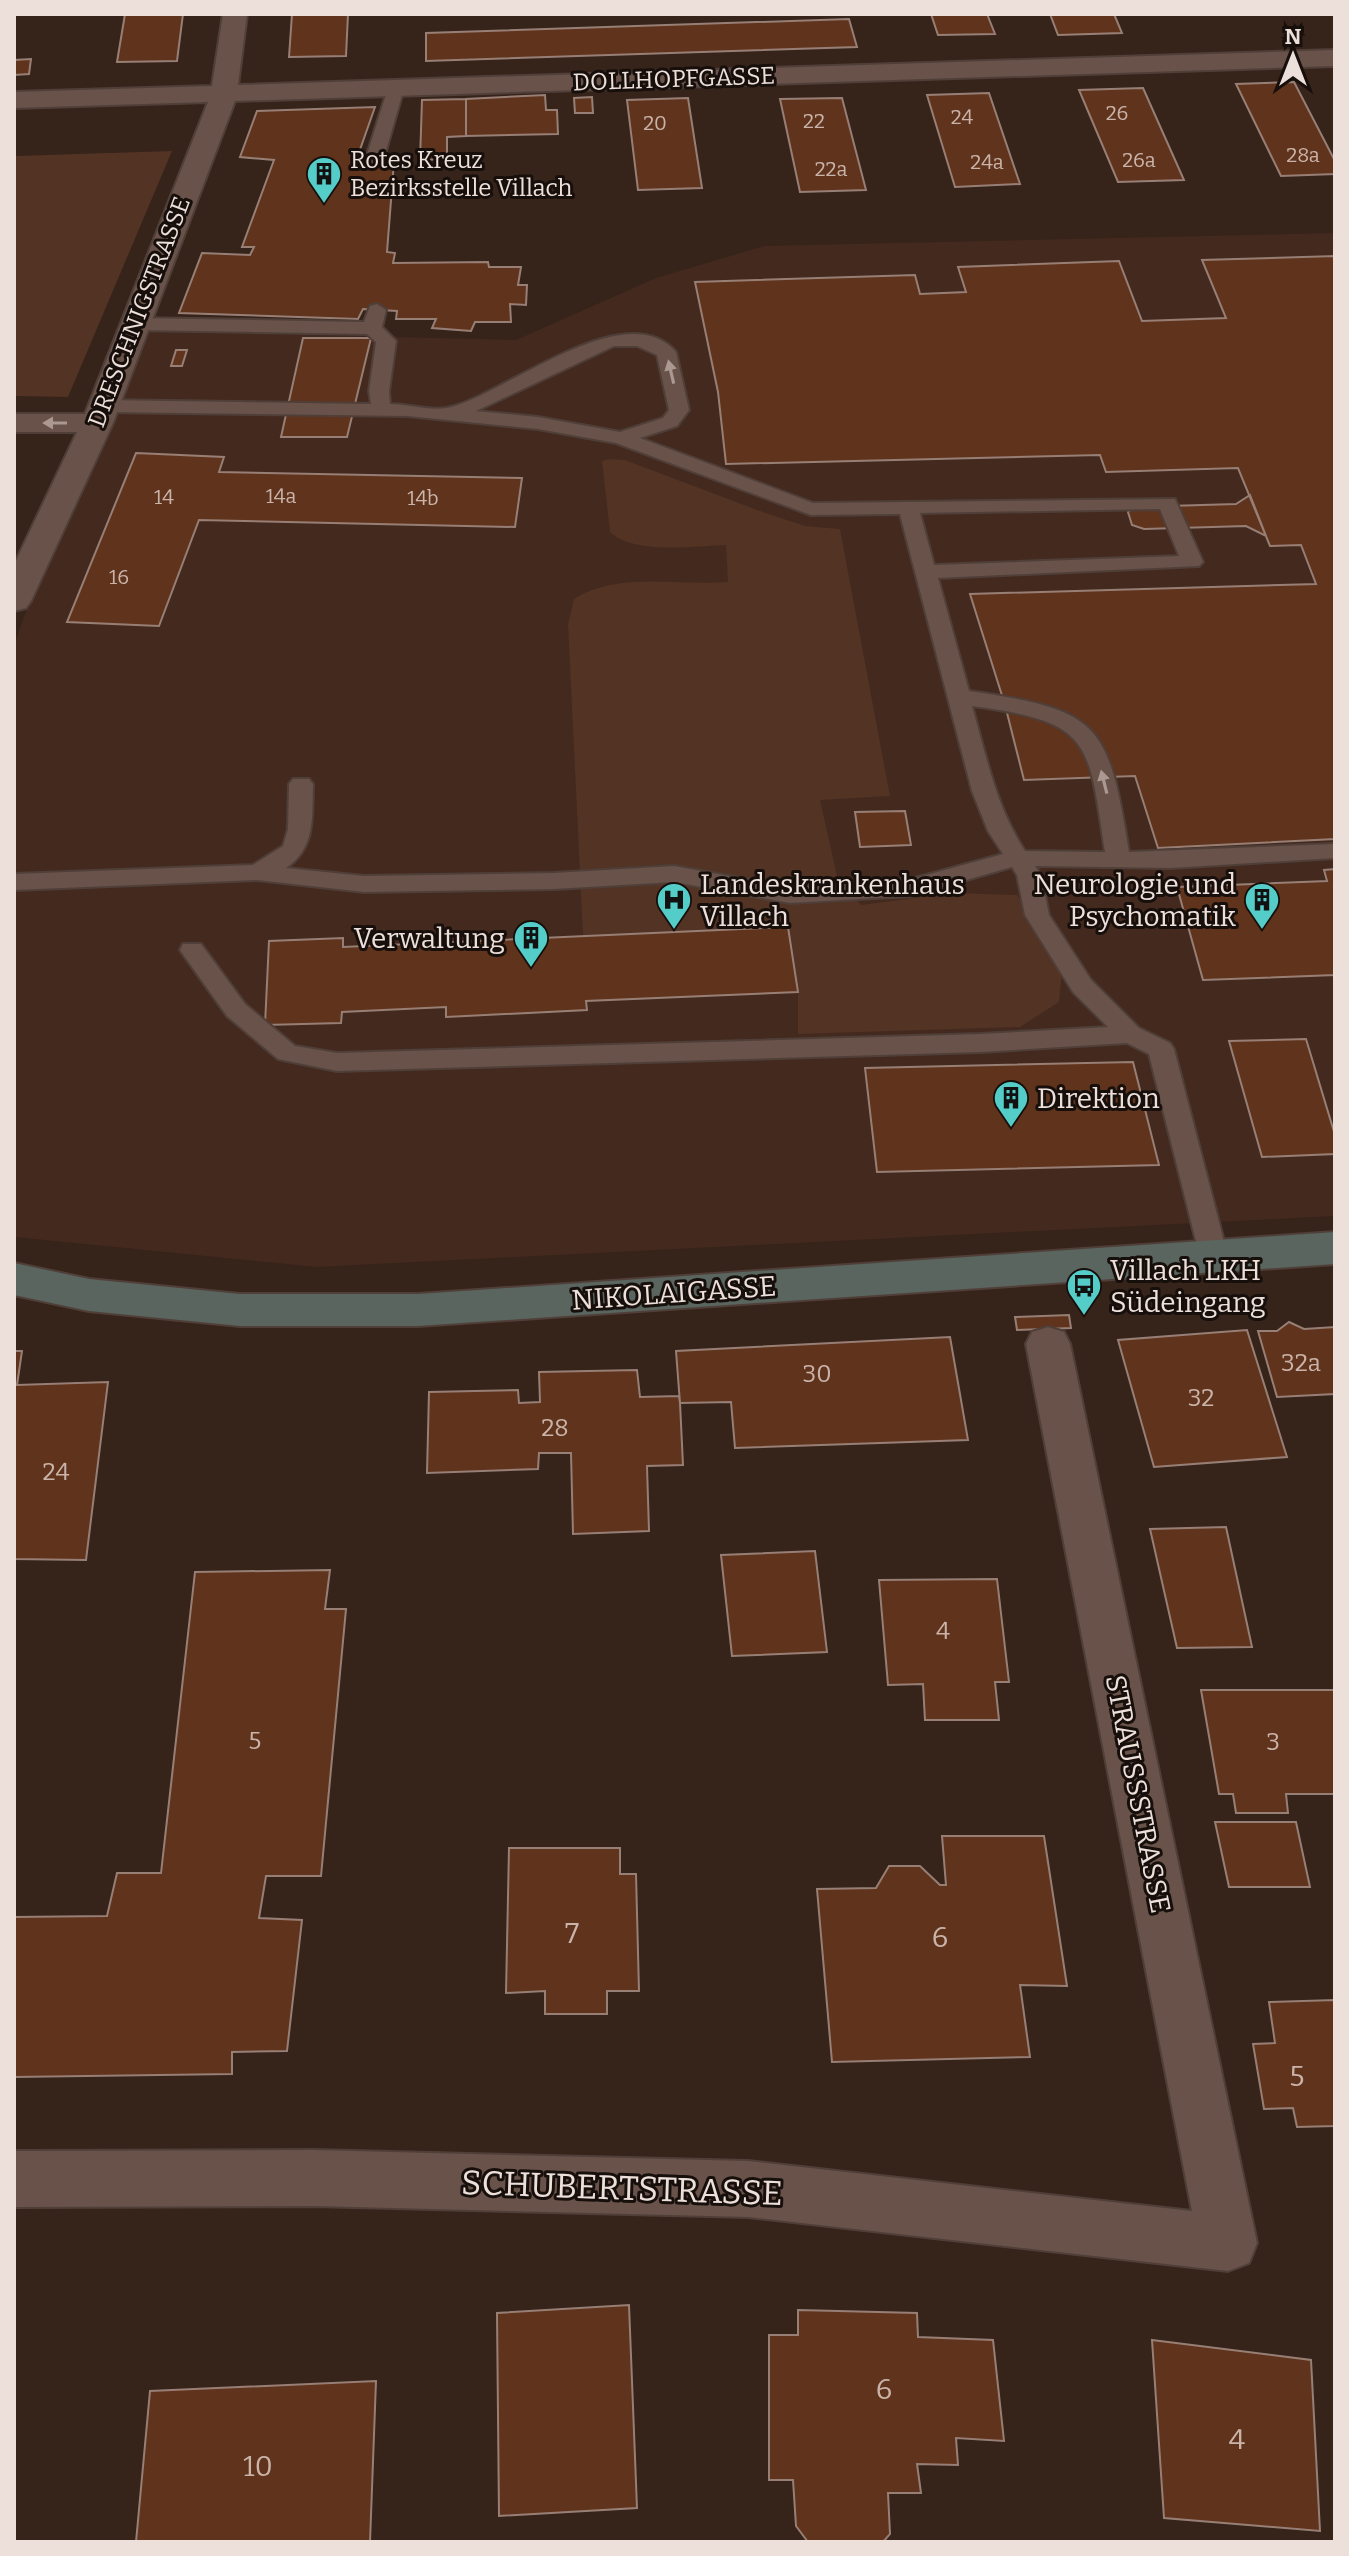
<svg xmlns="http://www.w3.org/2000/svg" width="1349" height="2556" viewBox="0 0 1349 2556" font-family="Bitter,serif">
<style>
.built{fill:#43291e}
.green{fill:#523324}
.building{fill:#60331d;stroke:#977f75;stroke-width:2}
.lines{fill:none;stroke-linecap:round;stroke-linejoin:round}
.lane-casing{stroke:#4f3f38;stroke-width:4}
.street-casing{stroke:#4f3f38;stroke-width:4}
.secondary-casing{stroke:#4f3f38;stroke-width:4}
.lane{fill:#685249;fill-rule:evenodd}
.street{fill:#685249;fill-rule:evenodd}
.secondary{fill:#59655e;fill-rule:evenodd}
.oneway{fill:#aa9891}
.labels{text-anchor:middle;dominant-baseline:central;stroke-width:6;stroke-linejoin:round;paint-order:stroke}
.far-number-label{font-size:20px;fill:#cab4aa}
.far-street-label{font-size:24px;fill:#eddfd9;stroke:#170f0b}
.far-poi-label{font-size:24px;fill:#eddfd9;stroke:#170f0b;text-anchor:start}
.number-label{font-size:24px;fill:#cab4aa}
.poi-label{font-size:28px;fill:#eddfd9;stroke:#170f0b;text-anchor:start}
.street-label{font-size:28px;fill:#eddfd9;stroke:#170f0b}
.near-number-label{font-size:28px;fill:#cab4aa}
.near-street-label{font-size:34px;fill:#eddfd9;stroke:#170f0b}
</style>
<rect width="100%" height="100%" fill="#36231a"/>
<!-- built -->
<path class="built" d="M1335,233V1216L316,1267L14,1237V646L79,456L132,331L516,340L656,278L764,246Z"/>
<!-- green -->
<path class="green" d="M172,151L68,397L14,396V156Z
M609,459L625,460L760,511L805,526L840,529L890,796L820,800L838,880L861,905L952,893L1017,895L1062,972L1059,1002L1020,1027L798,1034V992L788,927L583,936L568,624L574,599C618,571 679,586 728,582L726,545C695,546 634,555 610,532L602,461Z"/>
<!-- building -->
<path class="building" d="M125,14H183L177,61L117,62Z
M292,14H348L346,56L289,57Z
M931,14H987L995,34L938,35Z
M1050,14H1114L1122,33L1058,35Z
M849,19L857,47L426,61V33Z
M31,59L29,74L14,75V60Z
M1294,82L1335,161V174L1281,176L1236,84Z
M1143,88L1184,180L1118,182L1079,90Z
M989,93L1020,184L955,187L927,95Z
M545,95L546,110H557L558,134L466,136V99Z
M592,97L593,113H575L574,98Z
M688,98L702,188L638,190L627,100Z
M842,98L866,190L800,192L780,99Z
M466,99V136L447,137V159L420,160L422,100Z
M375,107L356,161L394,162L387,252L395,253L393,263L488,262L489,267H521L518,285H527L526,305L510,304L511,322H475L471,331L432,328L436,319H396L397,311L363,309L358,319L179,313L202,253L250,255L254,247H242L274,160L240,157L257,111Z
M1335,256V839L1158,848L1135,776L1024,780L1005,705L970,594L1316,584L1301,545L1270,546L1238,468L1106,472L1100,455L726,464L718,392L695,282L915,275L920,294L966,292L958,267L1119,261L1142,321L1226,318L1202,260Z
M303,338H371L347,437H281Z
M176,350H187L182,366H171Z
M136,453L224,457L219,472L522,478L515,527L199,520L159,626L67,622Z
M1250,495L1266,536L1246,526L1144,529L1132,525L1128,512L1134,507L1236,504Z
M905,811L911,845L860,847L855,812Z
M1335,869V975L1203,980L1177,887L1327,881L1324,870Z
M788,927L798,992L586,1001L587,1010L446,1017V1007L342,1012L341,1023L265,1025L269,941L343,938V947Z
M1306,1039L1335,1135V1154L1262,1157L1229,1041Z
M1133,1062L1159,1165L877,1172L865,1068Z
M1069,1315L1071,1328L1017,1330L1015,1317Z
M1289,1322L1304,1329L1335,1327V1394L1277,1397L1258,1331H1277Z
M1247,1330L1287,1457L1154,1467L1118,1340Z
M950,1337L968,1440L735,1448L731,1402L680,1403L676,1351Z
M14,1351H22L17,1385L108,1382L86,1560L14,1559Z
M637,1370L640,1397L679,1396L680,1403L683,1465L647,1466L649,1531L573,1534L571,1453H539L538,1469L427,1473L429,1392L518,1390L519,1403L540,1402L539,1372Z
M1226,1527L1252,1647L1177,1648L1150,1529Z
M815,1551L827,1652L732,1656L721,1555Z
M330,1570L325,1609H346L321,1876H266L259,1918L302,1920L287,2051L232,2052V2074L14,2077V1917L107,1916L117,1873H161L195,1572Z
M997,1579L1009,1682H995L999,1720H925L923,1684L888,1685L879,1580Z
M1201,1690H1335V1794H1286L1288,1813H1236L1233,1794H1219Z
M1215,1822H1296L1310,1887H1229Z
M942,1836H1044L1067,1986L1020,1985L1030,2057L832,2062L817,1889L876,1888L889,1866H920L940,1885H946Z
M509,1848H620V1874H636L639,1991H607V2014H545V1991L506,1993Z
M1335,2000V2126L1297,2127L1293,2108L1264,2109L1253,2044L1275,2043L1269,2002Z
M629,2305L637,2508L499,2516L497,2313Z
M798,2310L917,2313L918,2337L993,2340L1004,2441L956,2438L958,2465L917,2464L921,2493H888L890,2534L883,2542H808L796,2526L793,2480H769V2335H798Z
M1152,2340L1311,2360L1320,2531L1164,2518Z
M376,2381L370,2542H136L150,2391Z"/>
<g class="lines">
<defs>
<path id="lane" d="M396,83L404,88L383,161L374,166L368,165L365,161L388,88Z
M377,304L386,310L382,327L396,341L389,391L390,404C408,404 434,412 451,407C506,393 626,294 676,352L689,410L677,426L640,438L813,503L1175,499L1203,562L1199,566L938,578L969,691C1101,710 1108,723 1129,852L1335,844V858L1171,868L1035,866L1041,875L1049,915L1091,980L1139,1028L1170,1043L1174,1049L1228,1257L1224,1264L1214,1267L1204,1264L1200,1257L1149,1054L1127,1043L981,1052L337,1071L278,1059L227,1016L180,950L183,944H201L245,1004L295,1046L337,1053L981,1034L1108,1027L1073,992L1025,915L1017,875L1012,867L910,896L790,903L674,882L554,889L364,892L257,880L14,890V874L253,865L283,846L288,829L289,784L293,779H309L313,784C312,816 316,848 286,868L364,876L554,873L674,866L790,887L908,880L1003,854L988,831L972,791L900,514L811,515L616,443L538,429L407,416L103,412L93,406L103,400L371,404L369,391L376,342L367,334L135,330L126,324L135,318L364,322L370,306ZM614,346H637L657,355L669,410L663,418L620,432L538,417L476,411ZM1160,509L1179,556L934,565L920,513ZM972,706C1092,722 1088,740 1105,852L1025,851C996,807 986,755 972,706Z"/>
<path id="street" d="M223,14H247L238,85L1335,50V66L235,101L113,423L31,601L26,608L14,611V565L77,432H14V414H85L208,102L14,108V92L212,86Z
M1048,1327L1064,1332L1070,1344L1257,2243L1249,2263L1228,2271L748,2217L314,2206L14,2207V2151L314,2150L748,2161L1192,2211L1026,1344L1032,1332Z"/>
<path id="secondary" d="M1335,1232V1264L418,1326H240L89,1311L14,1295V1263L89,1279L240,1294H418Z"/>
</defs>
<!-- lane casing -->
<use href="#lane" class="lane-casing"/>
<!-- street casing -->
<use href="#street" class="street-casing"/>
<!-- secondary casing -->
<use href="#secondary" class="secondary-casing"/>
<!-- lane -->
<use href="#lane" class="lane"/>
<!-- street -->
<use href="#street" class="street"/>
<!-- secondary -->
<use href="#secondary" class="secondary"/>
</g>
<!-- one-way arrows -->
<defs><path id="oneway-solid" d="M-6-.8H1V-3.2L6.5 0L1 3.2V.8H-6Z" transform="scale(2)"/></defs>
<g class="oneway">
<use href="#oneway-solid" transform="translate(671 372) rotate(-103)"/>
<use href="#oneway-solid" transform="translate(55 423) rotate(-180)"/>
<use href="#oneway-solid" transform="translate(1104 782) rotate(-104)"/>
</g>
<!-- icons -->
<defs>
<symbol id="building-pin" viewBox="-11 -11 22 30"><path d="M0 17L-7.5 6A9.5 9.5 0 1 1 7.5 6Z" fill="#54cdc8" stroke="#170f0b"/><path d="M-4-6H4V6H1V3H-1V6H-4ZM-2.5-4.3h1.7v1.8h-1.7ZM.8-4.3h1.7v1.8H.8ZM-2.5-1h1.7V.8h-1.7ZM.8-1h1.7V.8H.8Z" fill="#111"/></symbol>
<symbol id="hospital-pin" viewBox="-11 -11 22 30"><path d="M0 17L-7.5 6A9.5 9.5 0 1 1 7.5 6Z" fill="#54cdc8" stroke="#170f0b"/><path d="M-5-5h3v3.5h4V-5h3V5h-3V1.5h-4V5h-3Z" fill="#111"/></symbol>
<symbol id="bus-pin" viewBox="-11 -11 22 30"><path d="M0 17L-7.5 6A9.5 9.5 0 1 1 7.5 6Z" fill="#54cdc8" stroke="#170f0b"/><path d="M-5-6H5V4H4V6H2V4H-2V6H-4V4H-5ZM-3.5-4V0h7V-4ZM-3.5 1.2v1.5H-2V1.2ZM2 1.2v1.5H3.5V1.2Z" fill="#111"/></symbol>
</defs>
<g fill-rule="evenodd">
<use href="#building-pin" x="304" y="154" width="40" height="54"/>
<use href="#hospital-pin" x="654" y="880" width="40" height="54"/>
<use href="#building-pin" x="1242" y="880" width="40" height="54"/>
<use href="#building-pin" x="511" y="918" width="40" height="54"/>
<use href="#building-pin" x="991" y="1078" width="40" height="54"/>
<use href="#bus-pin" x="1064" y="1266" width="40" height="54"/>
</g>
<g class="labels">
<!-- far-number labels -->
<g class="far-number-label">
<text x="1117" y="113">26</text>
<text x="962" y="117">24</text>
<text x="814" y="121">22</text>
<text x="655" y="123">20</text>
<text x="1303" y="155">28a</text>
<text x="1139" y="160">26a</text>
<text x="987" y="162">24a</text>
<text x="831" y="169">22a</text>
<text x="281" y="496">14a</text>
<text x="164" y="497">14</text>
<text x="423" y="498">14b</text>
<text x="119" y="577">16</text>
</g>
<!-- far-street labels -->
<g class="far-street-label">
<text transform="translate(674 79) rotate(-2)">DOLLHOPFGASSE</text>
<text transform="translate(139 312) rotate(-69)">DRESCHNIGSTRASSE</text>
</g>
<!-- far-poi labels -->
<g class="far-poi-label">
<text x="350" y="160">Rotes Kreuz<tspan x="350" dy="28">Bezirksstelle Villach</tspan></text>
</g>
<!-- number labels -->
<g class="number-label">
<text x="1301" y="1363">32a</text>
<text x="817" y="1374">30</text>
<text x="1201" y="1398">32</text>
<text x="555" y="1428">28</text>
<text x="56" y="1472">24</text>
<text x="943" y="1631">4</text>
<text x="255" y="1741">5</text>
<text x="1273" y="1742">3</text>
</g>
<!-- poi labels -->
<g class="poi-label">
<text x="700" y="884">Landeskrankenhaus<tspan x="700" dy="32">Villach</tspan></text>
<text x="1236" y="884" text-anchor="end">Neurologie und<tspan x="1236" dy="32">Psychomatik</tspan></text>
<text x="505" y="938" text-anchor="end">Verwaltung</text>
<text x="1037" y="1098">Direktion</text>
<text x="1110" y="1270">Villach LKH<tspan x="1110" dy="32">Südeingang</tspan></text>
</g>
<!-- street labels -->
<g class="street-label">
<text transform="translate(674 1293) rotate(-4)">NIKOLAIGASSE</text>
<text transform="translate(1138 1794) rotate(79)">STRAUSSSTRASSE</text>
</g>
<!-- near-number labels -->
<g class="near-number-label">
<text x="572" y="1933">7</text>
<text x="940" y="1937">6</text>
<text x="1297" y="2076">5</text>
<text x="884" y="2389">6</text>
<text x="1237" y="2439">4</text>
<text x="258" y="2466">10</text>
</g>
<!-- near-street labels -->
<g class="near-street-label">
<text transform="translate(622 2188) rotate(2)">SCHUBERTSTRASSE</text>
</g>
</g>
<!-- border -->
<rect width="1349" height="2556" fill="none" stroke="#eddfd9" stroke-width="32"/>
<!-- north arrow -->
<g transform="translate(1293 56)" stroke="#170f0b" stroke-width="6" paint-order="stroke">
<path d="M0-6L14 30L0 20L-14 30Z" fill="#eddfd9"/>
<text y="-12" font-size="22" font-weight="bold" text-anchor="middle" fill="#eddfd9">N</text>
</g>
</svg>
